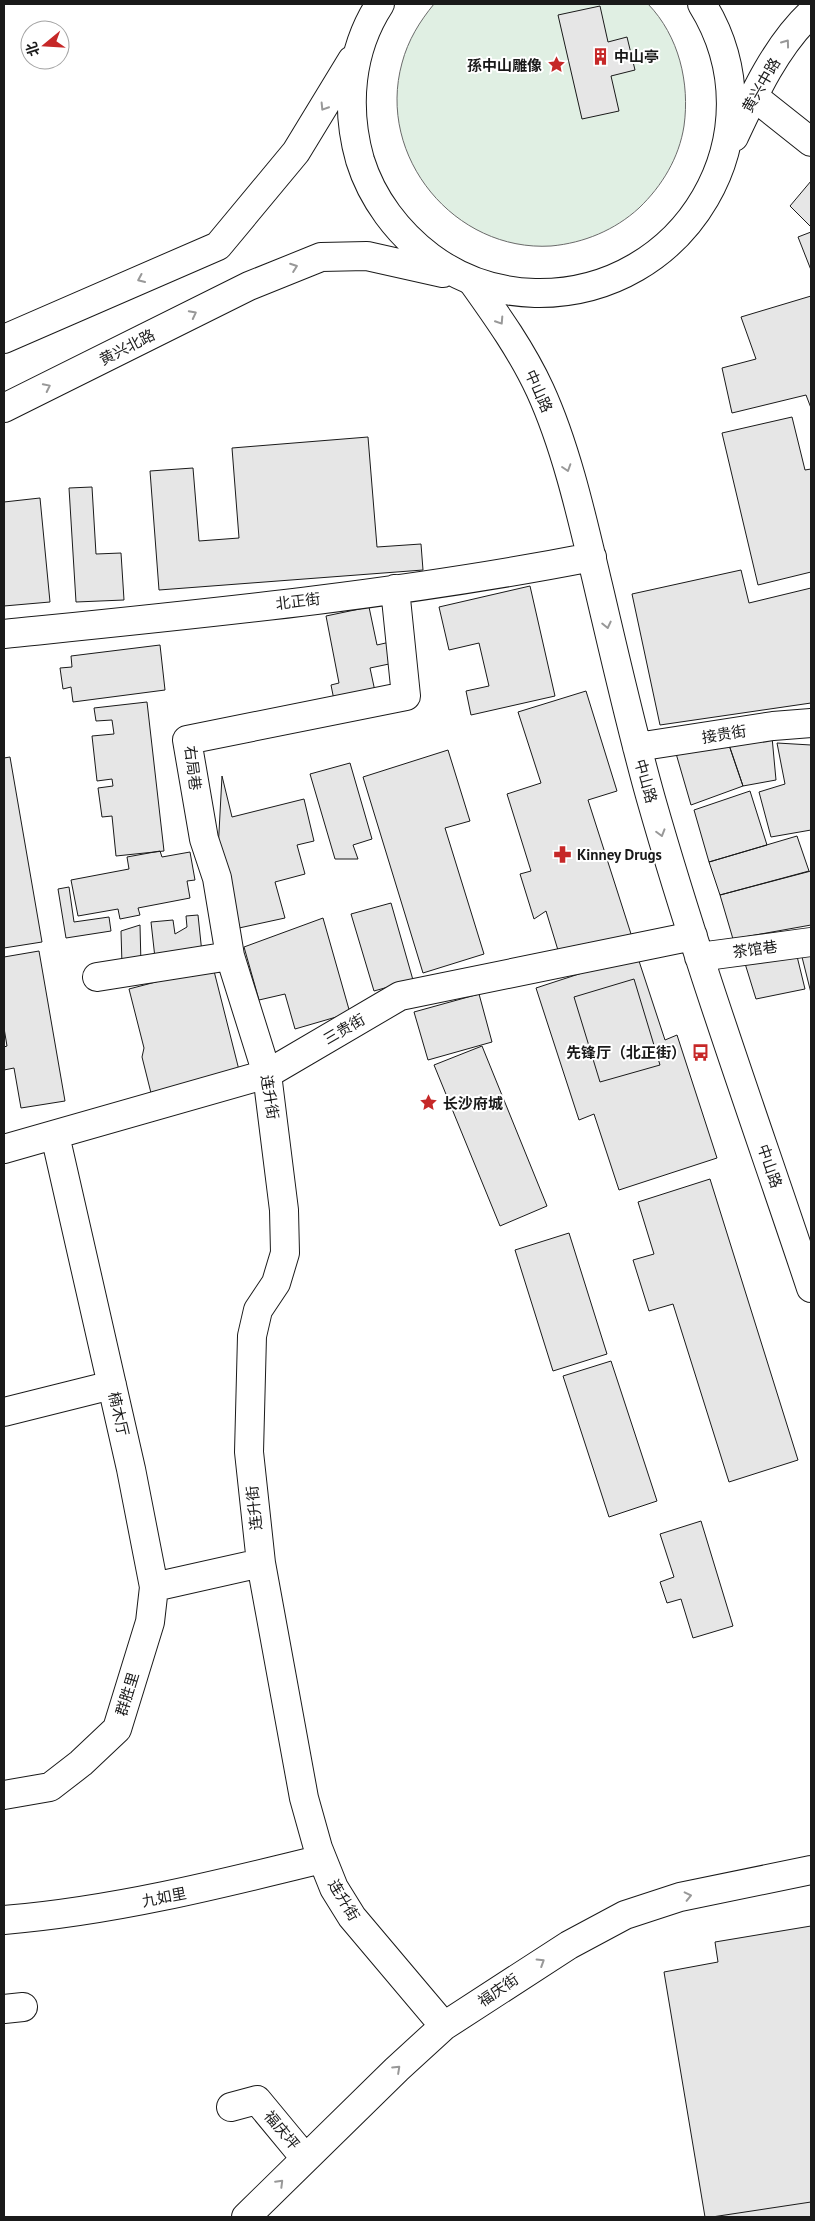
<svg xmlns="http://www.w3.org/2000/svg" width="815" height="2221" viewBox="0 0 815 2221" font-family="'PT Sans','Noto Sans SC',sans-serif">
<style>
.green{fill:#e0efe3;stroke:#6a6a6a}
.building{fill:#e6e6e6;stroke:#1a1a1a}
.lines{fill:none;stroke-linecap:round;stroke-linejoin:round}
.minor-casing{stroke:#1a1a1a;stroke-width:30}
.major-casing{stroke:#1a1a1a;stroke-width:30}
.minor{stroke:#fff;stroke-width:28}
.major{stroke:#fff;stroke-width:28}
.oneway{stroke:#989898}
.labels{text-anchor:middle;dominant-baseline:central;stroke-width:4;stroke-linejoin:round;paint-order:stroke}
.poi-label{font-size:15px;font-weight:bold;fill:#1a1a1a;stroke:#fff;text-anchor:start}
.street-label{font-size:15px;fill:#1a1a1a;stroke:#fff}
</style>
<rect width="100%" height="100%" fill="#fff"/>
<!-- green -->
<path class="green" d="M434,4H648C679,36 690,83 684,126C679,158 662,186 639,208C615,230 584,243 551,246C455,252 376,157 402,63C408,40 420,21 434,4Z"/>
<!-- building -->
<path class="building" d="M600,6L608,42L627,37L635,70L611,76L619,111L582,119L558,15Z
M811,181V227L790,206Z
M811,232V270L798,237Z
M811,296V408L806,395L732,413L722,368L756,359L741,317Z
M792,417L805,470L811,469V572L758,585L722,433Z
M368,437L377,547L421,544L423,570L159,590L150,471L193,468L199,541L239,538L232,448Z
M92,487L96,554L121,553L124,600L76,602L69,488Z
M40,498L50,602L4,606V502Z
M741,570L749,603L811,588V703L660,725L632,594Z
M530,586L555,696L471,715L466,691L489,686L479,643L449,650L439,607Z
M369,607L377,645L403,639L408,660L370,668L376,696L335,705L331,685L339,683L326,616Z
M160,645L165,690L73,702L71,687L63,689L60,668L72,667L71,656Z
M586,691L617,791L588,800L632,937L561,960L546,911L534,919L520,874L531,871L507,794L541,783L518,712Z
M147,702L164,851L116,856L112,816L102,817L98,788L113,786L112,779L97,781L92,736L114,734L112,720L96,721L94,708Z
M772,737L776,780L743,786L728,742Z
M728,742L743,786L691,805L675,750Z
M777,743L811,745V830L771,837L759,792L785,784Z
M448,750L470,821L445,828L484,954L423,973L363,777Z
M10,757L42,942L4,948V758Z
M350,763L372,839L353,845L358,859H335L310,774Z
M222,776L232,817L304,799L314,841L297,845L305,874L275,882L285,918L239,928L218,851Z
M750,791L767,845L709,862L694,810Z
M797,836L809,871L720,895L709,862Z
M160,851L162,857L190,852L195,880L187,881L190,898L138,908L140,915L120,919L118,909L78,916L71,880L129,869L127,857Z
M811,871V925L733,939L720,895Z
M69,887L74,922L109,917L111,931L66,938L58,889Z
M391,903L413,980L374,991L351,914Z
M198,915L202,953L155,958L151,922L173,920L175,934L187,927L186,916Z
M323,918L350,1013L295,1029L285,994L259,1000L244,947Z
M140,925L141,965H122L121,931Z
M795,948L805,989L756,999L743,957Z
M39,951L65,1101L21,1108L14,1068L4,1070V1047L7,1046L4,1028V957Z
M811,952V993L801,953Z
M637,955L665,1040L677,1035L717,1158L619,1190L594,1114L579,1120L536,988Z
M213,967L240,1074L152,1097L142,1057L144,1048L129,989Z
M634,979L660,1065L600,1082L574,997Z
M479,994L492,1042L428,1060L414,1012Z
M482,1046L547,1206L500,1226L434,1065Z
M710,1179L798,1460L729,1482L673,1304L649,1311L633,1260L654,1254L638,1202Z
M569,1233L607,1354L553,1371L515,1250Z
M611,1361L657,1501L609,1517L563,1376Z
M701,1521L733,1626L693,1638L681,1599L667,1603L660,1582L674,1577L660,1534Z
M811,1926V2217H705L664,1972L718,1962L715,1942Z
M811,2202V2217H712Z"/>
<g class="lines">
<defs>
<path id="minor" d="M753,96L811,142
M472,281C497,316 522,351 540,390C567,449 583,522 598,585C615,657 631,728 651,799C698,964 757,1126 811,1288
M4,634C200,614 398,595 592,557
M637,747L773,726L811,723
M230,956L267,1074L284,1210L285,1253L276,1283L258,1310L252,1336L249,1452L261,1563L304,1798L318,1848L334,1888L352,1917L444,2026
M699,957L811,942
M97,977L230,956L217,878L204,839L187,740L406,696L395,589
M55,1135L131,1469L154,1587L261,1563
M4,1149L267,1074L400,996L693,936
M4,1412L112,1385
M4,1795L50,1787L81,1763L117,1729L150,1622L154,1587
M4,1920C112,1911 217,1885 322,1859
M4,2009L23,2007
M231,2107L257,2100L305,2158
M246,2217L397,2069L444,2026L569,1945L625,1915L680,1897L811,1870"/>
<path id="major" d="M380,4C350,50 345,107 360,160C372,199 398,233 430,257C461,280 497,292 535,293C686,296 782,133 702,4
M734,137C754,94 776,46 811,13
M4,339L218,246L296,152L352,60
M4,408L249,286L321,257L367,256L443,273"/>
</defs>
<!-- minor casing -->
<use href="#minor" class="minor-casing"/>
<!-- major casing -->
<use href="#major" class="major-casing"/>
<!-- minor -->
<use href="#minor" class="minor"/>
<!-- major -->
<use href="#major" class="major"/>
</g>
<!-- one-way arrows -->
<defs><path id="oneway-chevron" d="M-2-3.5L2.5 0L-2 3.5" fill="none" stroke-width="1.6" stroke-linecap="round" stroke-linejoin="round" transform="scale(1.25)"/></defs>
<g class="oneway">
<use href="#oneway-chevron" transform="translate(786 43) rotate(-54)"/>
<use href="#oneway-chevron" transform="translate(324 107) rotate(122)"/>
<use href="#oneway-chevron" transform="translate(294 267) rotate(-20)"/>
<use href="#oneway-chevron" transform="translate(141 279) rotate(156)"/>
<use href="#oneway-chevron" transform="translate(193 314) rotate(-27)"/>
<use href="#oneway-chevron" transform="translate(500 321) rotate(57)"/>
<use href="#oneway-chevron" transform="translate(47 387) rotate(-26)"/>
<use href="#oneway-chevron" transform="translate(567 468) rotate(72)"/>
<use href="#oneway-chevron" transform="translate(607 625) rotate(77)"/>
<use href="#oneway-chevron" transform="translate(661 833) rotate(74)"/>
<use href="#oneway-chevron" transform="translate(688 1896) rotate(-13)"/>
<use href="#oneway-chevron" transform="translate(541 1962) rotate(-32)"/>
<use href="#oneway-chevron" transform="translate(397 2069) rotate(-43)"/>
<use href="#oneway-chevron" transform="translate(280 2183) rotate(-45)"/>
</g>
<!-- icons -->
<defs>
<symbol id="building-bare" viewBox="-9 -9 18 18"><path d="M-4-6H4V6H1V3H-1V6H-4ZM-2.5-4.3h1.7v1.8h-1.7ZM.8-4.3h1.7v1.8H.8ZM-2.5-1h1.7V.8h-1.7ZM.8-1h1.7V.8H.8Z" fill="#c62828" stroke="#fff" stroke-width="2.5" paint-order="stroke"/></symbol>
<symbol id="sight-bare" viewBox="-9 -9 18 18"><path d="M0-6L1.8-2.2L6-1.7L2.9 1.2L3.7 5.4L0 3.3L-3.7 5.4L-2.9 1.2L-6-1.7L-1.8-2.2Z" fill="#c62828" stroke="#fff" stroke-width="2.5" paint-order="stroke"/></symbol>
<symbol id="pharmacy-bare" viewBox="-9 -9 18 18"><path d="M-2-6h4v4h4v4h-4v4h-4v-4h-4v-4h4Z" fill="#c62828" stroke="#fff" stroke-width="2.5" paint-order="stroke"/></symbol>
<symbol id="bus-bare" viewBox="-9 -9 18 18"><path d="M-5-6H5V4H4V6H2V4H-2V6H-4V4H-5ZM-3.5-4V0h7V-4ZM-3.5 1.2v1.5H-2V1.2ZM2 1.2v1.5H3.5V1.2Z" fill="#c62828" stroke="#fff" stroke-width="2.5" paint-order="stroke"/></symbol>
</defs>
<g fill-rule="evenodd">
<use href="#building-bare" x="588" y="44" width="25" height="25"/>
<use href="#sight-bare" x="544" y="52" width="25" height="25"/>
<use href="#pharmacy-bare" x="550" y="842" width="25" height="25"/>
<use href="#bus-bare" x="688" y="1040" width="25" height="25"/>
<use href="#sight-bare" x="416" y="1090" width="25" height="25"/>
</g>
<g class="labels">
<!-- poi labels -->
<g class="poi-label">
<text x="614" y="56">中山亭</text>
<text x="542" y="65" text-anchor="end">孫中山雕像</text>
<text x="577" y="854">Kinney Drugs</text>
<text x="686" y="1052" text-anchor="end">先锋厅（北正街）</text>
<text x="443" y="1103">长沙府城</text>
</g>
<!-- street labels -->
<g class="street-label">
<text transform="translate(761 85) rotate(-60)">黄兴中路</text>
<text transform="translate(127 347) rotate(-27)">黄兴北路</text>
<text transform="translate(539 391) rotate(66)">中山路</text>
<text transform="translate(298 601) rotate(-7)">北正街</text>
<text transform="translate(724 734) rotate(-9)">接贵街</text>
<text transform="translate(193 768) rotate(83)">右局巷</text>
<text transform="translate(646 781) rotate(74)">中山路</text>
<text transform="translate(755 949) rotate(-8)">茶馆巷</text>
<text transform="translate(344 1029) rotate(-30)">三贵街</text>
<text transform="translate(270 1097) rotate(81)">连升街</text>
<text transform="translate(770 1166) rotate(71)">中山路</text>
<text transform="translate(119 1414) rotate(77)">楠木厅</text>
<text transform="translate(254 1508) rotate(-96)">连升街</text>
<text transform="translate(127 1694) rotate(-73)">群胜里</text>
<text transform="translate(164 1897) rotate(-11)">九如里</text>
<text transform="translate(344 1900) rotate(59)">连升街</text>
<text transform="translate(498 1990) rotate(-34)">福庆街</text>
<text transform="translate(282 2130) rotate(50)">福庆坪</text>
</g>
</g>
<!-- border -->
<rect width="815" height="2221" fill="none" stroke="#1a1a1a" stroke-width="10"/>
<!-- north arrow -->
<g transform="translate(45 45) rotate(252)"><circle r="24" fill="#ffffff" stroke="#a3a3a3"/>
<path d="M0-4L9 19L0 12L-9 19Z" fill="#c62828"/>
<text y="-8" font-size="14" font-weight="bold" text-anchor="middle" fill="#1a1a1a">北</text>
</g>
</svg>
